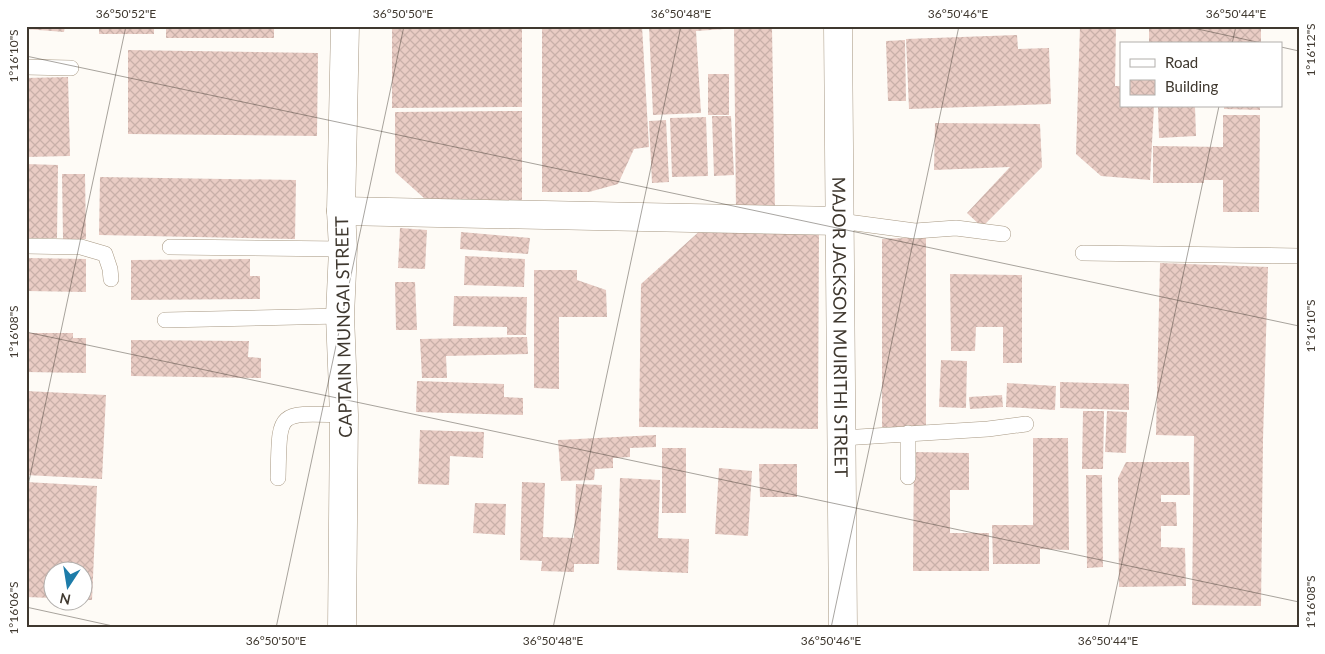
<svg xmlns="http://www.w3.org/2000/svg" width="1325" height="654" viewBox="0 0 1325 654" font-family="Lato,sans-serif">
<style>
.building{fill:url(#building-cross-hatch)}
.lines{fill:none;stroke-linecap:round;stroke-linejoin:round}
.lane-casing{stroke:#a79883;stroke-width:16}
.street-casing{stroke:#a79883;stroke-width:29}
.secondary-casing{stroke:#a79883;stroke-width:29}
.lane{stroke:#fff;stroke-width:15}
.street{stroke:#fff;stroke-width:28}
.secondary{stroke:#fff;stroke-width:28}
.ticks{fill:none;stroke:#3f382f;stroke-width:1;stroke-opacity:0.45}
.labels{text-anchor:middle;dominant-baseline:central;stroke-width:4;stroke-linejoin:round;paint-order:stroke}
.street-label{font-size:18px;fill:#3f382f;stroke:#fff}
.neatline{fill:none;stroke:#3f382f;stroke-width:2}
.ticks-label{font-size:12px;text-anchor:middle;fill:#3f382f}
</style>
<defs>
<pattern id="building-cross-hatch" width="8" height="8" patternUnits="userSpaceOnUse" patternTransform="scale(1.25)"><rect width="8" height="8" fill="#e9ccc4"/><path d="M0 0l8 8M0 8l8-8" fill="none" stroke="#c9b0a9"/></pattern>
</defs>
<rect width="100%" height="100%" fill="#fefbf6"/>
<!-- building -->
<path class="building" d="M26,26H65L64,32L26,29Z
M99,26H154V34H99Z
M166,26H274V38H166Z
M291,26H308V29H291Z
M392,26H522V107L392,108Z
M542,26H642L649,147L634,149L618,184L589,192H542Z
M649,26H725V29L696,31L701,113L653,115Z
M1080,26H1116L1115,86H1121V106H1154L1150,180L1101,176L1076,154Z
M1149,26H1261V44H1149Z
M734,28H772L775,211H736Z
M1017,35L1018,49L1049,48L1051,104L909,109L906,39Z
M905,40L906,101H888L886,41Z
M128,50L318,53L317,136L128,134Z
M708,74H729V115H708Z
M68,77L70,156L26,157V78Z
M1195,106L1196,136L1159,138L1158,107Z
M1224,106H1260V110L1224,109Z
M522,111V207H434L395,172V112Z
M1223,115H1260L1259,212H1223V180H1204V183H1153V146L1223,147Z
M712,116H731L734,175L714,176Z
M706,117L708,176L672,177L670,118Z
M666,120L669,182L652,183L649,121Z
M935,123L1040,124L1042,167L982,227L967,213L1010,167L934,170Z
M26,164L58,165L57,238H26Z
M62,174H85L86,239H63Z
M100,177L296,180L295,239L99,235Z
M400,228L427,230L425,269L398,268Z
M702,229L819,230L818,429L639,427L641,284Z
M461,232L530,238L528,254L460,249Z
M926,237V427H882V239Z
M465,256L525,259L524,287L464,285Z
M26,258L86,259V292L26,291Z
M250,259V276H260V299L131,300V260Z
M1160,263L1268,267L1263,439L1261,606L1192,605L1194,436L1156,435Z
M534,270H577V280L606,290L607,317H559V389L534,388Z
M950,274L1022,275V363H1003V327H976L975,351H951Z
M395,282H415L417,330H396Z
M454,296L527,297L526,335H507V327L453,326Z
M26,333H73V338H86V373L26,372Z
M527,337L528,354L446,356L447,378H422L420,339Z
M131,340L249,341L248,357L261,358V378L131,376Z
M941,360L967,361L966,408L939,407Z
M417,381L504,384V397L523,398V415L416,412Z
M1060,382L1129,384V410L1060,408Z
M1007,383L1056,386L1055,410L1006,407Z
M26,391L106,395L102,479L26,475Z
M1002,395L1003,407L970,409L969,397Z
M1083,411H1104L1103,469H1082Z
M1107,411L1127,412L1126,453L1105,452Z
M420,430L484,432L483,458L450,456L449,485L418,484Z
M656,435V447L630,448V457L613,458V468L595,469L594,480L561,481L558,440Z
M1033,438H1068L1069,550L1040,549V564H993L992,525H1033Z
M662,448H686V513H662Z
M914,452L969,453V490H950V533H989V571H913Z
M1126,462H1189L1190,495H1161V502H1176L1177,526H1161V547L1185,548L1186,586L1119,587L1118,478Z
M759,464H797V497H760Z
M719,468L752,471L748,536L715,534Z
M1086,475H1102L1103,567L1087,568Z
M620,478L660,480L658,538L689,539L688,573L617,570Z
M26,482L97,486L92,600H82V572H52V598L26,597Z
M522,482L545,483L543,537L574,538L576,484L602,485L599,564H574V572L541,571L542,561L520,560Z
M475,503L506,504L505,535L473,533Z"/>
<g class="lines">
<defs>
<path id="lane" d="M26,67L71,68
M840,221L915,231L956,228L1003,234
M26,246L81,247L105,254L110,269L111,279
M170,247L343,249
M1083,253L1299,256
M165,320L340,316
M908,433V477
M842,438L988,429L1026,424
M278,478C280,410 275,413 344,415"/>
<path id="street" d="M341,211L840,221"/>
<g id="secondary">
<path id="s1" d="M838,26L843,628"/>
<path d="M342,628L344,415L340,316L343,249L341,211L345,26"/>
</g>
</defs>
<!-- lane casing -->
<use href="#lane" class="lane-casing"/>
<!-- street casing -->
<use href="#street" class="street-casing"/>
<!-- secondary casing -->
<use href="#secondary" class="secondary-casing"/>
<!-- lane -->
<use href="#lane" class="lane"/>
<!-- street -->
<use href="#street" class="street"/>
<!-- secondary -->
<use href="#secondary" class="secondary"/>
</g>
<!-- ticks -->
<path class="ticks" d="M1184,26L1266,44M1232,44L1236,26M1281,47L1299,51M26,56L1299,326M26,332L1299,602M26,495L126,26M26,607L122,628M276,628L404,26M553,628L681,26M831,628L959,26M1108,628L1219,106"/>
<g class="labels">
<!-- street labels -->
<g class="street-label">
<text transform="translate(343 327) rotate(-91)">CAPTAIN MUNGAI STREET</text>
<text stroke="none"><textPath href="#s1" startOffset="301">MAJOR JACKSON MUIRITHI STREET</textPath></text>
</g>
</g>
<!-- border -->
<rect width="1325" height="654" fill="none" stroke="#ffffff" stroke-width="55"/>
<!-- legend -->
<rect x="1120" y="42" width="162" height="65" fill="#ffffff" stroke="#b2afac"/>
<rect x="1130" y="59" width="25" height="8" fill="#ffffff" stroke="#b2afac"/>
<text x="1165" y="68" font-size="15" fill="#3f382f">Road</text>
<rect x="1130" y="80" width="25" height="15" fill="url(#building-cross-hatch)" stroke="#b2afac"/>
<text x="1165" y="92" font-size="15" fill="#3f382f">Building</text>
<!-- north arrow -->
<g transform="translate(68 586) rotate(192)"><circle r="24" fill="#ffffff" stroke="#b2afac"/>
<path d="M0-4L9 19L0 12L-9 19Z" fill="#1d7ca9"/>
<text y="-8" font-size="14" font-weight="bold" text-anchor="middle" fill="#3f382f">N</text>
</g>
<rect x="28" y="28" width="1270" height="598" class="neatline"/>
<g class="ticks-label">
<text x="126" y="18">36°50'52"E</text>
<text x="403" y="18">36°50'50"E</text>
<text x="681" y="18">36°50'48"E</text>
<text x="958" y="18">36°50'46"E</text>
<text x="1236" y="18">36°50'44"E</text>
<text transform="translate(1311 50) rotate(-90)" y="4">1°16'12"S</text>
<text transform="translate(14 56) rotate(-90)" y="4">1°16'10"S</text>
<text transform="translate(1311 326) rotate(-90)" y="4">1°16'10"S</text>
<text transform="translate(14 332) rotate(-90)" y="4">1°16'08"S</text>
<text transform="translate(1311 602) rotate(-90)" y="4">1°16'08"S</text>
<text transform="translate(14 608) rotate(-90)" y="4">1°16'06"S</text>
<text x="276" y="645">36°50'50"E</text>
<text x="553" y="645">36°50'48"E</text>
<text x="831" y="645">36°50'46"E</text>
<text x="1108" y="645">36°50'44"E</text>
</g>
</svg>
